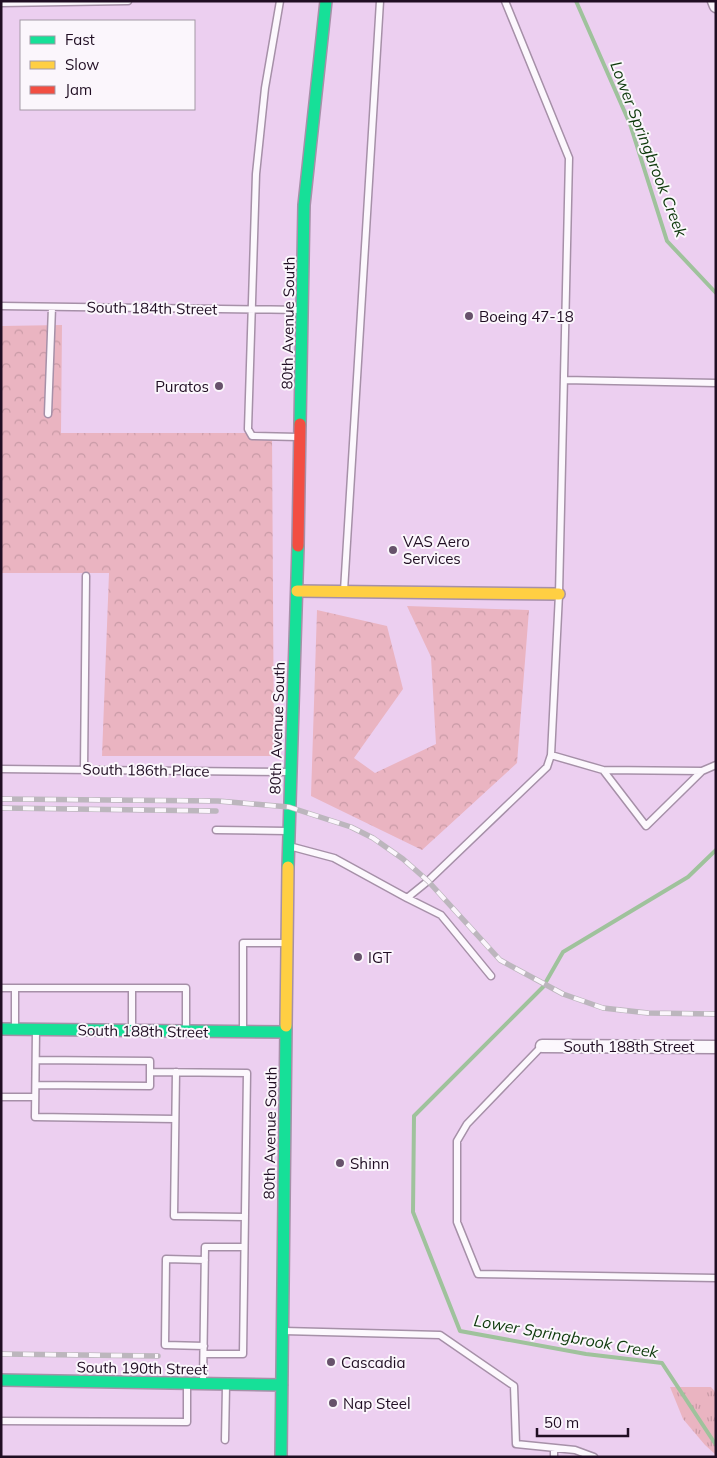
<svg xmlns="http://www.w3.org/2000/svg" width="717" height="1458" viewBox="0 0 717 1458" font-family="Mulish,sans-serif">
<style>
.grass{fill:url(#grass-tufts)}
.forest{fill:url(#forest-crowns)}
.lines{fill:none;stroke-linecap:round;stroke-linejoin:round}
.stream{stroke:#9fc29c;stroke-width:4}
.lane-casing{stroke:#a690a8;stroke-width:9}
.street-casing{stroke:#a690a8;stroke-width:15}
.fast-casing{stroke:#a690a8;stroke-width:14}
.slow-casing{stroke:#a690a8;stroke-width:14}
.jam-casing{stroke:#a690a8;stroke-width:14}
.lane{stroke:#fcf8fd;stroke-width:6}
.street{stroke:#fcf8fd;stroke-width:12}
.fast{stroke:#16e098;stroke-width:11}
.slow{stroke:#ffcf43;stroke-width:11}
.jam{stroke:#f24e42;stroke-width:11}
.rail-casing{stroke:#bcb6bd;stroke-width:5.5}
.rail{stroke:#fbf6fc;stroke-width:4;stroke-dasharray:11;stroke-linecap:butt}
.poi-dot{fill:#67526b;stroke:#fbf6fc;stroke-width:2}
.labels{text-anchor:middle;dominant-baseline:central;stroke-width:4;stroke-linejoin:round;paint-order:stroke}
.street-label{font-size:15px;fill:#200e23;stroke:#fbf6fc}
.poi-label{font-size:15px;fill:#200e23;stroke:#fbf6fc;text-anchor:start}
.water-label{font-size:16px;font-style:italic;fill:#0d390b;stroke:#fbf6fc}
</style>
<defs>
<pattern id="grass-tufts" width="24" height="20" patternUnits="userSpaceOnUse" patternTransform="scale(1.25)"><rect width="24" height="20" fill="#eab4c1"/><path d="M3 7l-1-3M5 7V3M7 7l1-3M15 17l-1-3M17 17v-4M19 17l1-3" fill="none" stroke="#c89aa6"/></pattern>
<pattern id="forest-crowns" width="20" height="18" patternUnits="userSpaceOnUse" patternTransform="scale(1.25)"><rect width="20" height="18" fill="#eab4c1"/><path d="M2 6a3 3 0 1 1 6 0M12 15a3 3 0 1 1 6 0" fill="none" stroke="#c89aa6"/></pattern>
</defs>
<rect width="100%" height="100%" fill="#eccff0"/>
<!-- grass -->
<path class="grass" d="M670,1387H711L716,1393V1455L705,1445L683,1419Z"/>
<!-- forest -->
<path class="forest" d="M62,325L61,433H272L274,756H102L109,573H1V326Z
M407,606L529,610L517,763L422,850L311,796L317,610L387,626L403,689L354,758L375,773L436,744L431,657Z"/>
<g class="lines">
<!-- stream -->
<path class="stream" d="M576,1L630,124L667,241L716,293
M716,850L688,877L563,952L543,987L414,1116L413,1212L460,1331L586,1354L662,1363L716,1445"/>
<defs>
<path id="lane" d="M280,1L265,88L256,174L248,429L252,436L298,437
M1,3L128,1
M1,306L302,310
M564,380L716,383
M48,414L52,307
M344,591L380,1
M551,755L603,770L646,826L702,771L603,770
M1,769L290,772
M84,770L86,576
M702,771L716,765
M216,830L287,831
M289,846L334,858L407,898L428,881L547,767L551,755L559,594L569,158L505,1
M407,898L441,915L491,976
M1,988H186V1030
M15,1028V988
M132,1029V988
M36,1030L35,1117L175,1119
M243,1031V943H286
M542,1046L467,1124L457,1141V1222L478,1274L716,1278
M150,1072L247,1073L243,1354H204
M176,1072L174,1216L245,1217
M36,1085L150,1086V1061L36,1060
M1,1097H35
M284,1331L440,1335L514,1386L516,1444L575,1450L594,1457
M204,1346L165,1345L166,1259L205,1260
M203,1382L205,1247H244
M1,1421L187,1422V1384
M225,1440L226,1386
M554,1457V1448"/>
<path id="street" d="M714,1L716,6
M542,1046L716,1047"/>
<path id="fast" d="M300,424L304,205L326,1
M288,867L298,546
M1,1029L286,1032
M1,1380L282,1385
M281,1457L286,1026"/>
<path id="slow" d="M297,591L559,594
M286,1026L288,867"/>
<path id="jam" d="M298,546L300,424"/>
</defs>
<!-- lane casing -->
<use href="#lane" class="lane-casing"/>
<!-- street casing -->
<use href="#street" class="street-casing"/>
<!-- fast casing -->
<use href="#fast" class="fast-casing"/>
<!-- slow casing -->
<use href="#slow" class="slow-casing"/>
<!-- jam casing -->
<use href="#jam" class="jam-casing"/>
<!-- lane -->
<use href="#lane" class="lane"/>
<!-- street -->
<use href="#street" class="street"/>
<!-- fast -->
<use href="#fast" class="fast"/>
<!-- slow -->
<use href="#slow" class="slow"/>
<!-- jam -->
<use href="#jam" class="jam"/>
<defs>
<path id="rail" d="M1,799L218,801L289,807L351,827L373,838L403,859L428,881L500,960L563,994L603,1008L648,1013L716,1014
M1,808L216,811
M1,1354L158,1356"/>
</defs>
<!-- rail casing -->
<use href="#rail" class="rail-casing"/>
<!-- rail -->
<use href="#rail" class="rail"/>
</g>
<!-- markers -->
<g class="poi-dot">
<circle cx="469" cy="316" r="5"/>
<circle cx="219" cy="386" r="5"/>
<circle cx="393" cy="550" r="5"/>
<circle cx="358" cy="957" r="5"/>
<circle cx="340" cy="1163" r="5"/>
<circle cx="331" cy="1362" r="5"/>
<circle cx="333" cy="1403" r="5"/>
</g>
<g class="labels">
<!-- street labels -->
<g class="street-label">
<text transform="translate(152 308) rotate(1)">South 184th Street</text>
<text transform="translate(288 323) rotate(-89)">80th Avenue South</text>
<text transform="translate(277 728) rotate(-88)">80th Avenue South</text>
<text transform="translate(146 770) rotate(1)">South 186th Place</text>
<text transform="translate(143 1031) rotate(1)">South 188th Street</text>
<text x="629" y="1046">South 188th Street</text>
<text transform="translate(270 1133) rotate(-89)">80th Avenue South</text>
<text transform="translate(142 1368) rotate(1)">South 190th Street</text>
</g>
<!-- poi labels -->
<g class="poi-label">
<text x="479" y="316">Boeing 47-18</text>
<text x="209" y="386" text-anchor="end">Puratos</text>
<text x="403" y="541">VAS Aero<tspan x="403" dy="17">Services</tspan></text>
<text x="368" y="957">IGT</text>
<text x="350" y="1163">Shinn</text>
<text x="341" y="1362">Cascadia</text>
<text x="343" y="1403">Nap Steel</text>
</g>
<!-- water labels -->
<g class="water-label">
<text transform="translate(649 149) rotate(69)">Lower Springbrook Creek</text>
<text transform="translate(566 1336) rotate(10)">Lower Springbrook Creek</text>
</g>
</g>
<!-- border -->
<rect width="717" height="1458" fill="none" stroke="#200e23" stroke-width="5"/>
<!-- legend -->
<rect x="20" y="20" width="175" height="90" fill="#fbf6fc" stroke="#a399a5"/>
<rect x="30" y="36" width="25" height="8" fill="#16e098" stroke="#a399a5"/>
<text x="65" y="45" font-size="15" fill="#200e23">Fast</text>
<rect x="30" y="61" width="25" height="8" fill="#ffcf43" stroke="#a399a5"/>
<text x="65" y="70" font-size="15" fill="#200e23">Slow</text>
<rect x="30" y="86" width="25" height="8" fill="#f24e42" stroke="#a399a5"/>
<text x="65" y="95" font-size="15" fill="#200e23">Jam</text>
<!-- scale -->
<path d="M537 1428v8h91v-8" fill="none" stroke="#200e23" stroke-width="2.5"/>
<text x="544" y="1428" font-size="15" fill="#200e23" stroke="#fbf6fc" stroke-width="4" paint-order="stroke">50 m</text>
</svg>
